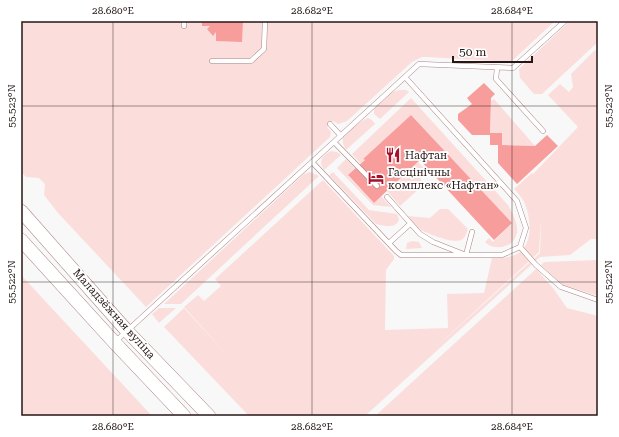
<svg xmlns="http://www.w3.org/2000/svg" width="619" height="437" viewBox="0 0 619 437" font-family="'Roboto Serif',serif">
<style>
.green{fill:#fbdedc;fill-rule:evenodd}
.building{fill:#f79e9c}
.lines{fill:none;stroke-linecap:round;stroke-linejoin:round}
.service-casing{stroke:#ac8382;stroke-width:5.5}
.secondary-casing{stroke:#ac8382;stroke-width:14}
.service{stroke:#fff;stroke-width:4.5}
.secondary{stroke:#fff;stroke-width:13}
.ticks{fill:none;stroke:#261716;stroke-width:1;stroke-opacity:0.45}
.labels{text-anchor:middle;dominant-baseline:central;stroke-width:3.5;stroke-linejoin:round;paint-order:stroke}
.poi-label{font-size:11px;fill:#261716;stroke:#fff;text-anchor:start}
.street-label{font-size:11px;fill:#261716;stroke:#fff}
.neatline{fill:none;stroke:#261716;stroke-width:1.5}
.ticks-label{font-size:10px;text-anchor:middle;fill:#261716}
</style>
<rect width="100%" height="100%" fill="#f8f8f8"/>
<!-- green -->
<path class="green" d="M21,21H555L512,61L509,62L427,57H422L412,62L347,121L338,124L333,121L327,127L331,132L330,137L146,307L58,213L44,195L45,184L39,178L26,177L21,172Z
M570,21H598V42L542,94H534L520,78L519,69Z
M595,50L598,53V239H591L570,255L540,257L365,416H249L164,327L184,308L230,358L184,307L198,295L204,301L221,286L215,279L323,180L394,256V259L386,270L385,330L448,328L447,294L484,293L492,258C502,258 516,258 523,249C533,237 530,217 525,204C523,199 518,193 514,189L532,173L537,178L533,174L578,127L548,95L560,84L569,92L573,87L571,74ZM541,217L540,253L433,350L539,252Z
M399,90H406L409,92L380,119L374,114V109L393,92Z
M411,98L508,205C513,214 521,228 515,238C510,249 492,250 485,242L489,238L493,242L512,223L411,115L363,159L365,160L361,164L352,154Z
M494,99L535,146L502,145V133H490L491,101Z
M368,118L372,120L375,124L346,150C344,146 341,141 344,137C347,132 362,120 368,118Z
M331,151L337,152L341,155L324,170C318,161 322,156 331,151Z
M346,159L356,169L348,176L374,203L381,196L391,207L373,205L337,168Z
M418,162L424,168L417,175L421,179L420,188L400,206L387,191Z
M310,172L319,176L181,304H164L304,174Z
M333,172L369,210L397,214L399,220C395,229 385,226 376,224L329,175Z
M440,209H448L468,229C466,233 466,238 461,240C453,244 429,234 421,230C416,226 412,221 408,216L430,218Z
M412,241L419,242L422,248L406,249L407,243Z
M598,260V296L563,285L541,265L544,262Z
M536,269L553,288L567,308L598,316V416H375Z
M21,275L152,416H21Z
M159,308H176L159,323L152,314Z"/>
<!-- building -->
<path class="building" d="M202,21H243L242,42L216,41V32L213,36L207,29L210,26H202Z
M484,83L495,94L491,98L490,133H502V145L535,146L547,135L558,146L517,184L498,163V145H490V135H472L458,120V114L472,104L467,98Z
M411,115L512,223L494,240L420,160L374,203L348,175L365,160L363,159Z"/>
<g class="lines">
<defs>
<path id="service" d="M184,26V21
M212,61H251L264,49L265,21
M497,68L496,79L543,131
M330,124L341,136
M334,142L377,186
M312,162L419,64L513,68L565,21
M387,197L420,234L433,242L466,255L472,232
M389,243L410,224
M520,247L536,265L561,287L598,300
M116,341L312,162L396,251L401,255H502L520,247L526,228L517,201L405,77"/>
<path id="secondary" d="M21,211L127,331L209,416
M21,240L114,342L184,416"/>
</defs>
<!-- service casing -->
<use href="#service" class="service-casing"/>
<!-- secondary casing -->
<use href="#secondary" class="secondary-casing"/>
<!-- service -->
<use href="#service" class="service"/>
<!-- secondary -->
<use href="#secondary" class="secondary"/>
</g>
<!-- ticks -->
<path class="ticks" d="M113,21V416M312,21V416M512,21V416M21,106H598M21,282H598"/>
<!-- icons -->
<defs>
<symbol id="restaurant-bare" viewBox="-9 -9 18 18"><path d="M-5-6h1v4h1v-4h1v4h1v-4h1v5L-1.5 .5V6h-2V.5L-5-1ZM5-6V6H3V1.5H1.5Q1.5-4 5-6Z" fill="#a8112a" stroke="#fff" stroke-width="2.5" paint-order="stroke"/></symbol>
<symbol id="hotel-bare" viewBox="-9 -9 18 18"><path d="M-6-4.5h1.5V1H6V5H4.5V3h-9V5H-6ZM-4 0a1.8 1.8 0 1 1 3.6 0ZM.5 0V-2.5h3Q6-2.5 6 0Z" fill="#a8112a" stroke="#fff" stroke-width="2.5" paint-order="stroke"/></symbol>
</defs>
<g fill-rule="evenodd">
<use href="#restaurant-bare" x="382" y="144" width="22" height="22"/>
<use href="#hotel-bare" x="365" y="167" width="22" height="22"/>
</g>
<g class="labels">
<!-- poi labels -->
<g class="poi-label">
<text x="405" y="155">Нафтан</text>
<text x="388" y="172">Гасцінічны<tspan x="388" dy="13">комплекс «Нафтан»</tspan></text>
</g>
<!-- street labels -->
<g class="street-label">
<text transform="translate(114 314) rotate(48)">Маладзёжная вуліца</text>
</g>
</g>
<!-- border -->
<rect width="619" height="437" fill="none" stroke="#ffffff" stroke-width="44"/>
<!-- scale -->
<path d="M453 56v6h79v-6" fill="none" stroke="#261716" stroke-width="2"/>
<text x="459" y="56" font-size="12" fill="#261716" stroke="#ffffff" stroke-width="3" paint-order="stroke">50 m</text>
<rect x="22" y="22" width="575" height="393" class="neatline"/>
<g class="ticks-label">
<text x="113" y="14">28.680°E</text>
<text x="312" y="14">28.682°E</text>
<text x="512" y="14">28.684°E</text>
<text transform="translate(11 106) rotate(-90)" y="4">55.523°N</text>
<text transform="translate(608 106) rotate(-90)" y="4">55.523°N</text>
<text transform="translate(11 282) rotate(-90)" y="4">55.522°N</text>
<text transform="translate(608 282) rotate(-90)" y="4">55.522°N</text>
<text x="113" y="430">28.680°E</text>
<text x="312" y="430">28.682°E</text>
<text x="512" y="430">28.684°E</text>
</g>
</svg>
